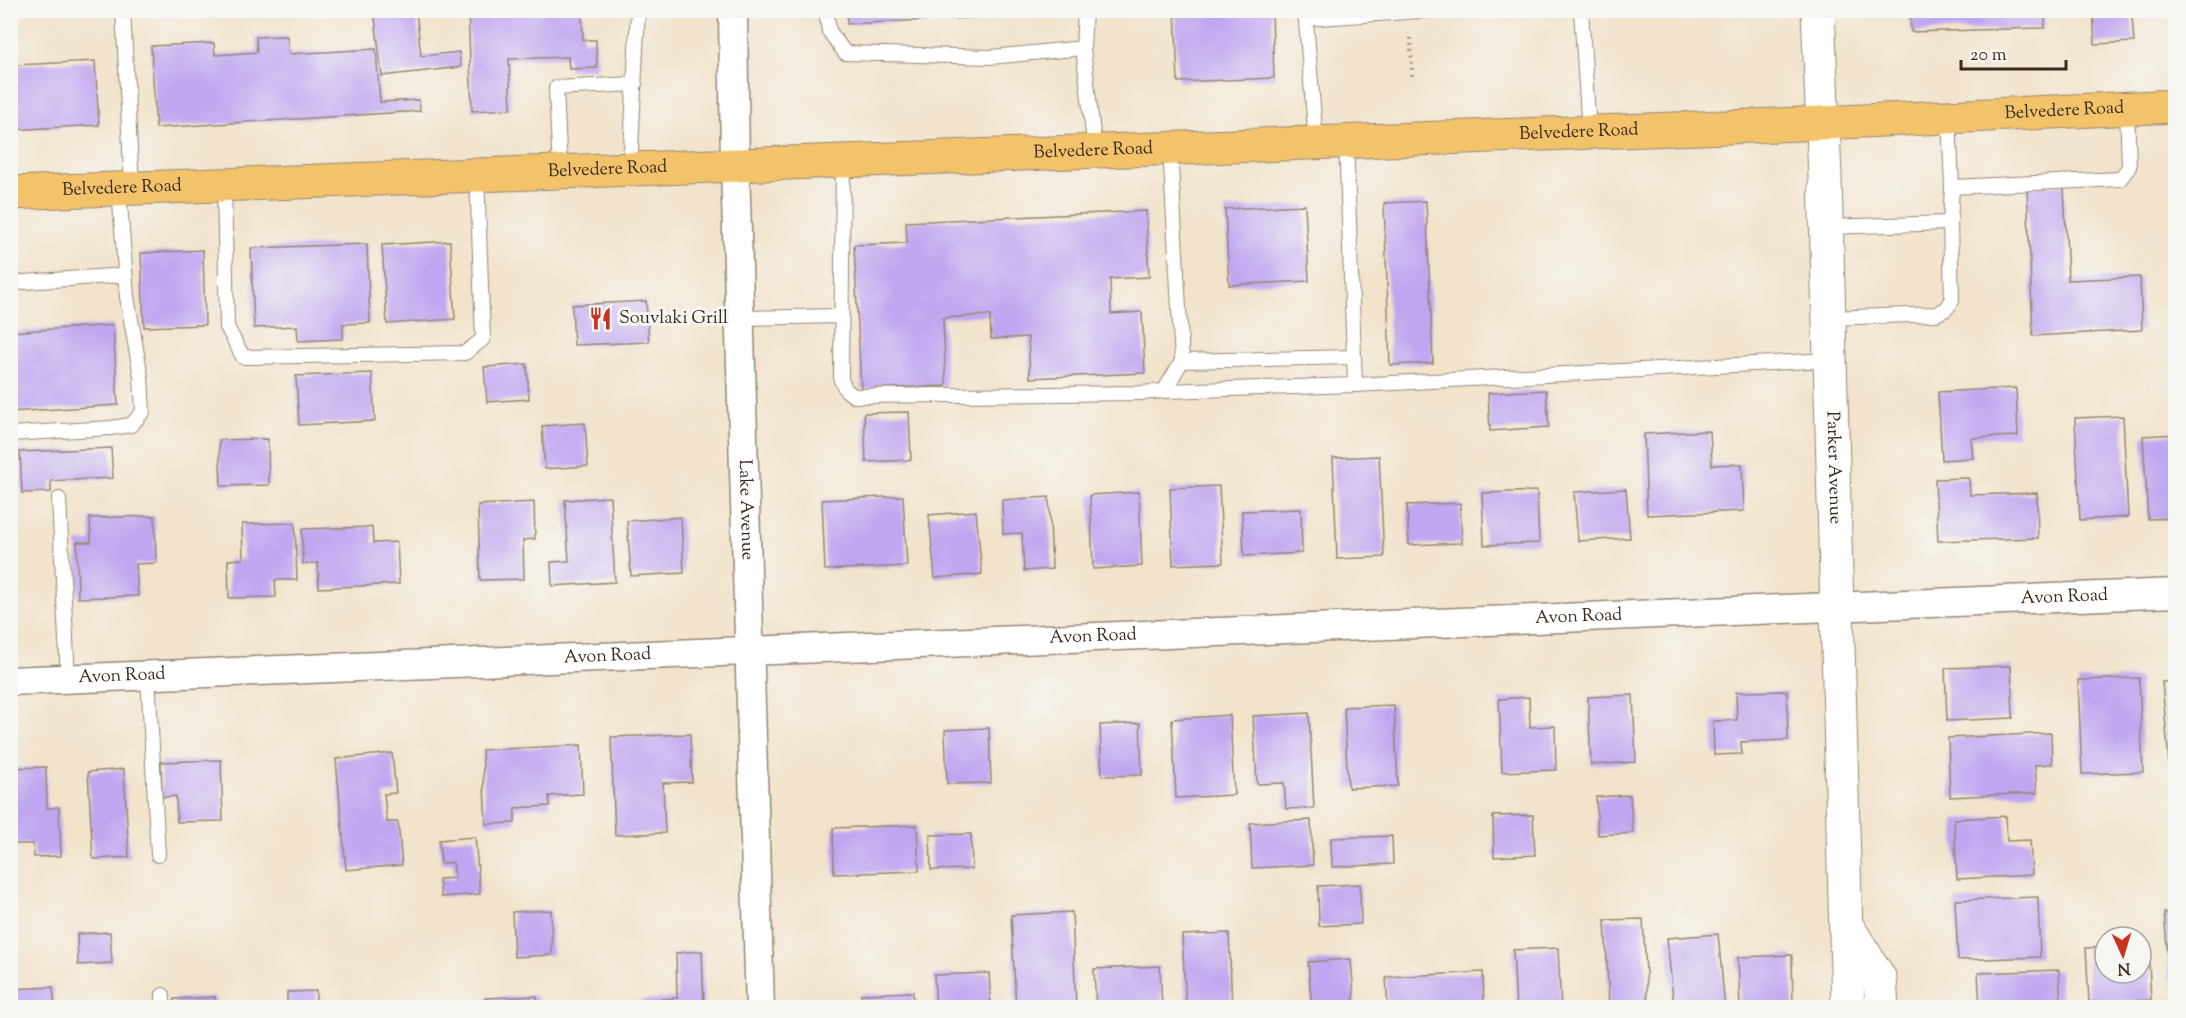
<svg xmlns="http://www.w3.org/2000/svg" width="2186" height="1018" viewBox="0 0 2186 1018" font-family="'Sorts Mill Goudy',serif">
<style>
.building{fill:#bfa6f0}
.lines{fill:none;stroke-linecap:round;stroke-linejoin:round}
.service-casing{stroke:#968674;stroke-width:16}
.minor-casing{stroke:#968674;stroke-width:31}
.tertiary-casing{stroke:#968674;stroke-width:35}
.primary-casing{stroke:#968674;stroke-width:35}
.path{stroke:#968674;stroke-width:4;stroke-dasharray:1.5 4.5;stroke-linecap:butt}
.service{stroke:#fff;stroke-width:14}
.minor{stroke:#fff;stroke-width:28}
.tertiary{stroke:#fff;stroke-width:33}
.primary{stroke:#f2c36a;stroke-width:33}
.labels{text-anchor:middle;dominant-baseline:central;stroke-width:6;stroke-linejoin:round;paint-order:stroke}
.street-label{font-size:18px;fill:#3b2a1e;stroke:#f6f6f2}
.poi-label{font-size:18px;fill:#3b2a1e;stroke:#f6f6f2;text-anchor:start}
</style>
<rect width="100%" height="100%" fill="#f6f6f2"/>
<filter id="ink" filterUnits="userSpaceOnUse"><feTurbulence type="fractalNoise" baseFrequency=".0167" numOctaves="2"/><feDisplacementMap in="SourceGraphic" scale="12" xChannelSelector="R" yChannelSelector="G"/><feConvolveMatrix kernelMatrix="1 2 1 2 8 2 1 2 1" color-interpolation-filters="sRGB"/></filter>
<filter id="wash" filterUnits="userSpaceOnUse"><feTurbulence type="fractalNoise" baseFrequency=".008" numOctaves="4" result="noise"/><feDisplacementMap in="SourceGraphic" scale="24" xChannelSelector="R" yChannelSelector="G"/><feGaussianBlur stdDeviation="1.35" result="paint"/><feColorMatrix in="noise" values="0 0 0 0 0 0 0 0 0 0 0 0 0 0 0 0 0 1.4 0 .05"/><feComposite in="paint" operator="in"/></filter>
<g filter="url(#wash)">
<rect width="100%" height="100%" fill="#f2e3cb"/>
<g id="blocks">
<!-- building -->
<path class="building" d="M374,10H416L421,56L459,52L461,67L382,76Z
M468,10H582L583,40H596L597,68L569,69L568,57L509,59L511,109L472,111Z
M847,10H1030V15L847,24Z
M1175,10H1272L1274,78L1178,82Z
M1910,10H2045V28L1911,32Z
M2093,10H2176V15L2132,17L2134,42L2095,44Z
M14,28L16,65L95,61L99,125L10,130V29Z
M287,36L289,54L376,49L380,102L419,100L420,111L156,128L151,46L214,43L215,55L257,52L256,37Z
M2064,185L2068,280L2140,277L2142,330L2033,336L2027,187Z
M1426,201L1433,363L1390,365L1384,203Z
M1305,205L1309,281L1229,285L1225,209Z
M1146,211L1149,277L1110,279L1111,314L1142,312L1145,373L1030,378L1028,337L991,339L990,315L943,318L946,386L861,389L854,245L907,243L906,222Z
M450,241L455,319L387,324L382,245Z
M367,244L370,323L343,324V339L298,341L297,326L254,328L251,248Z
M203,250L205,325L144,327L141,253Z
M646,301L649,342L574,345L572,305Z
M113,325L118,405L10,412V332Z
M527,364L529,399L487,402L484,367Z
M372,373L375,421L299,425L296,376Z
M2016,388L2018,436L1971,438L1973,458L1942,460L1938,392Z
M1546,390L1549,427L1490,431L1488,393Z
M909,412L911,460L866,462L864,413Z
M2123,416L2128,517L2080,520L2075,418Z
M585,423L588,466L545,469L542,426Z
M1710,431L1712,465L1742,464L1744,511L1647,515L1644,434Z
M2176,434V518L2148,519L2143,436Z
M268,439L269,485L221,486L219,440Z
M111,448L113,478L51,481V492L22,493L20,452Z
M1379,456L1384,557L1337,559L1333,458Z
M1969,478L1970,495L2037,493L2038,538L1938,541L1935,479Z
M1219,486L1223,563L1173,565L1170,488Z
M1626,489L1630,538L1578,541L1574,492Z
M1537,491L1539,543L1484,545L1482,493Z
M1139,492L1142,566L1093,569L1090,495Z
M903,496L907,566L825,570L822,500Z
M610,497L615,582L552,586L551,562L569,561L565,500Z
M1049,497L1052,569L1024,571L1022,533L1003,534L1002,500Z
M534,502L535,539L523,540L524,579L480,580L478,505Z
M1460,503L1462,543L1409,545L1407,505Z
M1301,509L1302,553L1244,556L1242,511Z
M976,511L982,574L935,578L929,515Z
M155,516L156,563L136,564L138,596L78,598L77,542H91L90,518Z
M681,517L684,573L631,576L627,521Z
M295,523L297,580H275L276,597L229,598L228,560L243,559L242,524Z
M372,527L373,543L397,542L399,584L319,588L318,563L303,564L302,529Z
M2011,666L2013,718L1947,721L1945,668Z
M2139,678L2143,772L2082,774L2078,680Z
M2176,681V763H2169L2162,682Z
M1787,691L1788,740L1741,742L1742,754L1714,755L1713,721L1737,720L1736,692Z
M1633,695L1636,762L1591,765L1588,697Z
M1529,697L1530,727L1555,726L1556,770L1502,772L1499,699Z
M1394,705L1398,786L1348,788L1344,707Z
M1309,713L1314,808L1286,809L1284,783L1257,784L1253,716Z
M1230,715L1234,795L1176,798L1172,719Z
M1140,723L1142,775L1102,776L1100,725Z
M989,728L991,783L947,784L945,730Z
M2051,733L2052,764L2035,765L2037,793L1950,797L1948,738Z
M690,734L692,782L663,783L665,833L615,835L611,737Z
M581,745L583,794L549,796L550,806L515,808V823L486,824L482,750Z
M392,753L396,793L384,794L387,822H398L402,865L346,870L336,759Z
M221,760L223,821L177,822L176,796L162,797L161,762Z
M46,767L47,808L59,807L61,856L34,857L33,844H10V768Z
M124,769L129,857L93,859L88,772Z
M1630,795L1633,833L1598,835L1596,797Z
M1533,815L1535,855L1494,857L1493,816Z
M2006,816L2007,841L2030,840L2032,875L1957,879L1954,819Z
M1311,820L1313,865L1252,868L1250,823Z
M917,825L919,871L834,874L833,828Z
M971,834L972,869L931,870L930,835Z
M1392,836L1393,864L1332,867L1331,838Z
M475,837L480,894L441,897L439,879L455,878L453,862L441,864L439,840Z
M1360,884L1361,924L1319,926L1318,886Z
M2038,897L2040,957L1958,960L1955,900Z
M551,910L552,955L514,957L512,912Z
M1072,912L1076,1008H1016L1011,915Z
M2164,913H2176V980H2170Z
M1643,919L1648,1008H1609L1605,920Z
M110,932L112,963L78,965L77,934Z
M1229,933L1232,1008H1186L1182,935Z
M1718,934L1725,1008H1674L1667,938Z
M2148,944L2151,1000L2089,1002L2086,948L2105,947V973H2141V945Z
M1558,948L1561,1008H1516L1513,950Z
M702,951L704,1008H641V1000L677,998L676,953Z
M1792,955L1793,1007L1740,1008L1738,957Z
M1351,959L1355,1008H1312L1308,962Z
M1160,966L1162,1008H1096L1094,969Z
M2059,970L2061,1008H1980L1978,973Z
M1483,972L1484,1008H1388L1386,977Z
M989,973L991,1008H936L934,975Z
M53,987L55,1008H12V989Z
M316,991V1005L356,1002V1008H287V992Z
M913,992V1008H828V1006L861,1004V994Z
M537,996V1008H485V998Z
M215,997L216,1008H175L174,999Z"/>
</g>
</g>
<g filter="url(#ink)">
<use href="#blocks" fill-opacity="0" stroke="#968674" stroke-width="1.5"/>
<g class="lines">
<defs>
<path id="service" d="M123,10L132,189
M826,10L829,31L845,53L991,57L1083,48
M1085,10L1083,48L1095,151
M1305,10L1316,142
M1581,10L1589,132
M1306,19L1433,10
M1949,117L1952,187L2120,179L2129,167L2127,108
M1170,148L1182,361L1354,357L1346,141
M843,161L841,380L846,390L854,396L1141,393L1164,391L1182,361
M630,169L638,10
M560,172L556,88L635,84
M224,185L227,327L243,357L465,353L483,339L477,175
M1950,223L1952,187
M1827,227L1950,223L1952,301L1946,309L1936,314L1829,318
M10,283L125,275
M740,318L841,316
M1354,357L1355,385L1830,360
M1164,391L1355,385
M10,434L111,428L131,425L143,412L141,377L127,297L119,189
M59,499L68,679
M148,676L158,855
M163,995V1008"/>
<g id="minor">
<path id="s1" d="M733,10L735,165L760,1008"/>
<path id="s2" d="M10,681L2176,593"/>
</g>
<g id="tertiary">
<path id="s3" d="M1818,10L1825,177L1848,1008"/>
<path d="M1847,926L1880,979L1882,1008"/>
</g>
<g id="primary">
<path id="s4" d="M10,193L1778,125L2176,106"/>
</g>
</defs>
<!-- service casing -->
<use href="#service" class="service-casing"/>
<!-- minor casing -->
<use href="#minor" class="minor-casing"/>
<!-- tertiary casing -->
<use href="#tertiary" class="tertiary-casing"/>
<!-- primary casing -->
<use href="#primary" class="primary-casing"/>
<!-- path -->
<path class="path" d="M1411,38L1412,76"/>
<!-- service -->
<use href="#service" class="service"/>
<!-- minor -->
<use href="#minor" class="minor"/>
<!-- tertiary -->
<use href="#tertiary" class="tertiary"/>
<!-- primary -->
<use href="#primary" class="primary"/>
</g>
</g>
<!-- icons -->
<defs>
<symbol id="restaurant-bare" viewBox="-9 -9 18 18"><path d="M-5-6h1v4h1v-4h1v4h1v-4h1v5L-1.5 .5V6h-2V.5L-5-1ZM5-6V6H3V1.5H1.5Q1.5-4 5-6Z" fill="#c8321e" stroke="#f6f6f2" stroke-width="2.5" paint-order="stroke"/></symbol>
</defs>
<g fill-rule="evenodd">
<use href="#restaurant-bare" x="584" y="302" width="33" height="33"/>
</g>
<g class="labels">
<!-- street labels -->
<g class="street-label">
<text stroke="none"><textPath href="#s4" startOffset="2056">Belvedere Road</textPath></text>
<text stroke="none"><textPath href="#s4" startOffset="1570">Belvedere Road</textPath></text>
<text stroke="none"><textPath href="#s4" startOffset="1084">Belvedere Road</textPath></text>
<text stroke="none"><textPath href="#s4" startOffset="598">Belvedere Road</textPath></text>
<text stroke="none"><textPath href="#s4" startOffset="112">Belvedere Road</textPath></text>
<text stroke="none"><textPath href="#s3" startOffset="458">Parker Avenue</textPath></text>
<text stroke="none"><textPath href="#s1" startOffset="500">Lake Avenue</textPath></text>
<text stroke="none"><textPath href="#s2" startOffset="2056">Avon Road</textPath></text>
<text stroke="none"><textPath href="#s2" startOffset="1570">Avon Road</textPath></text>
<text stroke="none"><textPath href="#s2" startOffset="1084">Avon Road</textPath></text>
<text stroke="none"><textPath href="#s2" startOffset="598">Avon Road</textPath></text>
<text stroke="none"><textPath href="#s2" startOffset="112">Avon Road</textPath></text>
</g>
<!-- poi labels -->
<g class="poi-label">
<text x="619" y="319">Souvlaki Grill</text>
</g>
</g>
<!-- margin -->
<rect width="2186" height="1018" fill="none" stroke="#f6f6f2" stroke-width="36"/>
<!-- north arrow -->
<g transform="translate(2123 955) rotate(176)"><circle r="28" fill="#f6f6f2" stroke="#aba49d" stroke-width="1.5"/>
<path d="M0-4.5L10 22L0 15L-10 22Z" fill="#c8321e"/>
<text y="-9" font-size="16" font-weight="bold" text-anchor="middle" fill="#3b2a1e">N</text>
</g>
<!-- scale -->
<path d="M1961 60v9h105v-9" fill="none" stroke="#3b2a1e" stroke-width="3"/>
<text x="1970" y="60" font-size="18" fill="#3b2a1e" stroke="#f6f6f2" stroke-width="4.5" paint-order="stroke">20 m</text>
</svg>
